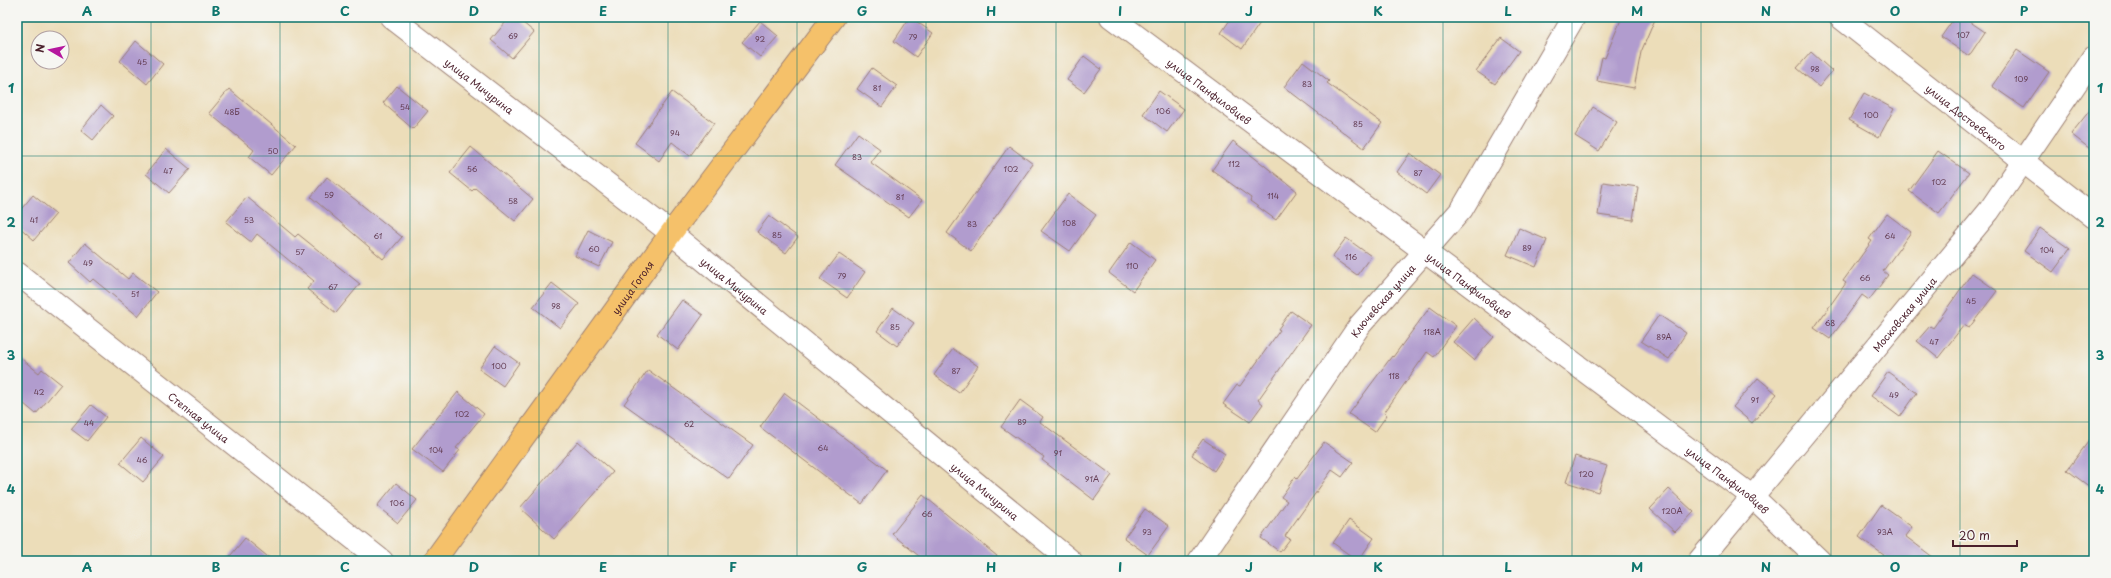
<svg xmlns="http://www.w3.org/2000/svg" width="2111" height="578" viewBox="0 0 2111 578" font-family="'Playpen Sans',sans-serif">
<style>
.building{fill:#b19cce}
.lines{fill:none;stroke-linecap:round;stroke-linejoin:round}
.minor-casing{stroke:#9b7e72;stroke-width:24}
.primary-casing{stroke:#9b7e72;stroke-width:24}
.minor{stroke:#fff;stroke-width:22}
.primary{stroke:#f5c16b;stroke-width:22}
.grid{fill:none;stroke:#0f766e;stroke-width:1;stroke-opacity:0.55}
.labels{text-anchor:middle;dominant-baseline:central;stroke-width:3.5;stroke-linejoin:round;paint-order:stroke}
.number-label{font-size:8px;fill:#643e54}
.street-label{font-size:10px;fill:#4a1f2b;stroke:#f6f6f2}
.neatline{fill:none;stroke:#0f766e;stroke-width:1.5}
.grid-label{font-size:13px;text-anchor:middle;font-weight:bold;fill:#0f766e}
</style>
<rect width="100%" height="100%" fill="#f6f6f2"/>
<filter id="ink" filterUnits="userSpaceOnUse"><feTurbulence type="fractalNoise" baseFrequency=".025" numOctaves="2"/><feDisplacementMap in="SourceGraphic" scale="8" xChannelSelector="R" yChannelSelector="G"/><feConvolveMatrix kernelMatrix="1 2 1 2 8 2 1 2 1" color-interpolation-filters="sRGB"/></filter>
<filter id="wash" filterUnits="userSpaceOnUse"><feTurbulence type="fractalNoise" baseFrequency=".012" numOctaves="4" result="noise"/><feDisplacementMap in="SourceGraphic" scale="16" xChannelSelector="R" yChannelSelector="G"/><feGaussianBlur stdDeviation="0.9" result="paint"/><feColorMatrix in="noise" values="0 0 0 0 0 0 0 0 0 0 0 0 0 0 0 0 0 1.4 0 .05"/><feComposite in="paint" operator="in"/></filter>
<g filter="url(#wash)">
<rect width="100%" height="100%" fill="#ecddb9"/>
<g id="blocks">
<!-- building -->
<path class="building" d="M510,17H516L534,32L512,58L491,40Z
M910,17L933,33L916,57L894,41Z
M1232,17H1252L1260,23L1242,49L1221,33Z
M1622,17H1656L1641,52L1634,88L1597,81L1602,57L1605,58Z
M1955,17H1963L1985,32L1969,56L1941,37Z
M760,21L778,36L760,57L742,42Z
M1501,38L1519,51L1495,84L1476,71Z
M136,41L163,64L147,84L120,61Z
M2017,50L2049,72L2024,108L1992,86Z
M1811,52L1832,71L1819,87L1797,68Z
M1084,56L1101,69L1084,92L1067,80Z
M1303,61L1329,81L1327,83L1382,123L1364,148L1284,87Z
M872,68L897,86L882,107L857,89Z
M397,86L428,111L413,129L383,103Z
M229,89L296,145L271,175L249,157L254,150L209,113Z
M1159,91L1184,109L1167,132L1143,114Z
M672,92L714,123L690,156L672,142L659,161L635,143Z
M1864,93L1894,109L1879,137L1849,120Z
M101,105L113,116L93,140L81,130Z
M2094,105V152L2071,134Z
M1593,107L1617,122L1599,151L1575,136Z
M858,133L880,149L870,162L922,200L909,217L835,165Z
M1233,141L1297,191L1276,220L1250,201L1251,198L1212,170Z
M1009,146L1033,164L971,251L947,233Z
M471,147L533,199L515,221L475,188L472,191L450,173Z
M166,149L190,169L169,193L146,174Z
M1938,151L1969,173L1939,213L1909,191Z
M1410,153L1440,175L1426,194L1397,172Z
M327,177L402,237L383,259L311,197Z
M1603,182L1638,187L1633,220L1598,215Z
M1068,194L1096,215L1070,251L1041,231Z
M33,195L56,214L34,240L17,225V214Z
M247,197L295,237L298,234L360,284L336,313L307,289L314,281L257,234L251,242L226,222Z
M1887,214L1911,232L1883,271L1888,275L1869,300L1862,295L1830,339L1814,328L1846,283L1843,281L1872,241L1869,239Z
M769,216L798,237L786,253L757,232Z
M1519,228L1547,240L1536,267L1507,255Z
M2040,228L2070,249L2053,272L2024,251Z
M588,230L612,242L599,267L575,256Z
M1346,238L1371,256L1357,275L1332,257Z
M1131,242L1155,260L1133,291L1109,273Z
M85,243L128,279L133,273L157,292L138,316L93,279L90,282L69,263Z
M839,254L865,272L847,298L820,279Z
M1972,273L1997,291L1969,328L1964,325L1938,358L1917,341L1930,326L1933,328Z
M552,283L579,304L560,328L533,307Z
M682,300L703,315L678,350L657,334Z
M1430,307L1456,326L1434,357L1427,352L1384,413L1387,415L1375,432L1349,414L1392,356L1393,357Z
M893,308L914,323L897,346L877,331Z
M1291,311L1311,325L1258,400L1263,404L1250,422L1223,404L1237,385L1240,386L1280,330L1278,329Z
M1659,315L1686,333L1669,359L1641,341Z
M1474,318L1494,337L1474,360L1453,342Z
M495,346L519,363L503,386L479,369Z
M953,349L978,366L959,393L934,375Z
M17,355L39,373L42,369L61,384L36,414L17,398Z
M648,370L753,445L729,479L624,404Z
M1888,372L1917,393L1900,417L1871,396Z
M1758,378L1777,394L1752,423L1733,407Z
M458,392L484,414L456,448L460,450L443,472L412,449Z
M785,393L887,470L862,504L760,427Z
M1020,400L1043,417L1040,422L1112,475L1094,500L1042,460L1044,457L1001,427Z
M91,405L106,417L87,441L71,429Z
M2094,434V490L2067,470Z
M141,438L164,457L143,482L120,463Z
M1203,439L1225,454L1214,471L1192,455Z
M578,441L613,472L554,539L520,508Z
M1324,442L1353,462L1342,477L1332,470L1285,536L1290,539L1280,552L1261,538L1287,501L1281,497L1295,477L1297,479Z
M1575,456L1607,466L1598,492L1566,482Z
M396,483L417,500L398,523L377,506Z
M1669,489L1694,512L1675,532L1650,509Z
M923,495L1003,561H925L892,534Z
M1881,505L1912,527L1905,536L1938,561H1892L1859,537Z
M1145,509L1169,526L1148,555L1124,538Z
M1349,520L1374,538L1358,561L1333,543Z
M245,538L273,561H226Z"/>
</g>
</g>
<g filter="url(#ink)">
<use href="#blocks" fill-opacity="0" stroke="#9b7e72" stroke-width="1"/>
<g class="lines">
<defs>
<g id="minor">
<path id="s1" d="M391,17L671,233L1071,561"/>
<path id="s2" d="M1111,17L1753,497L1820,561"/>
<path id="s3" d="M1840,17L2094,217"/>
<path id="s4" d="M17,273L382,561"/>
<path id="s5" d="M1199,561L1360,325L1462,209L1574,17"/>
<path id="s6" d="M1699,561L1989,211L2094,57"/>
</g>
<g id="primary">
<path id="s7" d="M434,561L671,233L834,17"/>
</g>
</defs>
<!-- minor casing -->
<use href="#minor" class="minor-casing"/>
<!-- primary casing -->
<use href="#primary" class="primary-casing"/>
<!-- minor -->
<use href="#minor" class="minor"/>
<!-- primary -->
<use href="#primary" class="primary"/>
</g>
</g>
<!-- grid -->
<path class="grid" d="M151,17V561M280,17V561M410,17V561M539,17V561M668,17V561M797,17V561M926,17V561M1056,17V561M1185,17V561M1314,17V561M1443,17V561M1572,17V561M1701,17V561M1831,17V561M1960,17V561M17,156H2094M17,289H2094M17,422H2094"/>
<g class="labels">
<!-- number labels -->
<g class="number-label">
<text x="1963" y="35">107</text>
<text x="513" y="36">69</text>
<text x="913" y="37">79</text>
<text x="760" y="39">92</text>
<text x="142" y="62">45</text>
<text x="1815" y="69">98</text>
<text x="2021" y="79">109</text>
<text x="1307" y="84">83</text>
<text x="877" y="88">81</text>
<text x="405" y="107">54</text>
<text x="1163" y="111">106</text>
<text x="232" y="112">48Б</text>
<text x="1871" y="115">100</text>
<text x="1358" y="124">85</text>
<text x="675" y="133">94</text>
<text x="273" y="151">50</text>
<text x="857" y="157">83</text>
<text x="1234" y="164">112</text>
<text x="472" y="169">56</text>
<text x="1011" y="169">102</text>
<text x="168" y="171">47</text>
<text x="1418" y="173">87</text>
<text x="1939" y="182">102</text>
<text x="329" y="195">59</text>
<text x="1273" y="196">114</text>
<text x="900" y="197">81</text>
<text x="513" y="201">58</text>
<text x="34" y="220">41</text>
<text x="249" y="220">53</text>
<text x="1069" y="223">108</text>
<text x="972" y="224">83</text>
<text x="777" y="235">85</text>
<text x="378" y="236">61</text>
<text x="1890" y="236">64</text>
<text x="1527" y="248">89</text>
<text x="594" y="249">60</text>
<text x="2047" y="250">104</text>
<text x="300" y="252">57</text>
<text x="1351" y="257">116</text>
<text x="88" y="263">49</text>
<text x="1132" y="266">110</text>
<text x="842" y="276">79</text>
<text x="1865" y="278">66</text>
<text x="333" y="287">67</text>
<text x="135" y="294">51</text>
<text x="1971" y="301">45</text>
<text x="556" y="306">98</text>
<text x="1830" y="323">68</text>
<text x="895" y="327">85</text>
<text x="1432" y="332">118А</text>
<text x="1664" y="337">89А</text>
<text x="1934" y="342">47</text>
<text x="499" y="366">100</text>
<text x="956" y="371">87</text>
<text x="1394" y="376">118</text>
<text x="39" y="392">42</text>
<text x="1894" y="395">49</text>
<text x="1755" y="400">91</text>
<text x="462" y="414">102</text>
<text x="1022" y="422">89</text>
<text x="89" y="423">44</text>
<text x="689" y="424">62</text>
<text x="823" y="448">64</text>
<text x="436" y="450">104</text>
<text x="1058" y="453">91</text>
<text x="142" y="460">46</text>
<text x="1586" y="474">120</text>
<text x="1092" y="479">91А</text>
<text x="397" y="503">106</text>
<text x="1672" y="511">120А</text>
<text x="927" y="514">66</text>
<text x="1147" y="532">93</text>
<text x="1885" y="532">93А</text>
</g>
<!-- street labels -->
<g class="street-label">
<text stroke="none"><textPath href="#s1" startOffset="112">улица Мичурина</textPath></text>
<text stroke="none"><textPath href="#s2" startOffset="123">улица Панфиловцев</textPath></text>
<text stroke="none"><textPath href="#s3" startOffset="161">улица Достоевского</textPath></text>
<text stroke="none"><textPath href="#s2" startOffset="447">улица Панфиловцев</textPath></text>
<text stroke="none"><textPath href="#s1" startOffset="436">улица Мичурина</textPath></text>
<text stroke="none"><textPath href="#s7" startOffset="338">улица Гоголя</textPath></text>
<text stroke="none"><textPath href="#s5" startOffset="319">Ключевская улица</textPath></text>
<text stroke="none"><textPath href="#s6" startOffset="321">Московская улица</textPath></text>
<text stroke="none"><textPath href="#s4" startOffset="232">Степная улица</textPath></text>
<text stroke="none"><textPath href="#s2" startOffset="771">улица Панфиловцев</textPath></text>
<text stroke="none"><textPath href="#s1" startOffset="760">улица Мичурина</textPath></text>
</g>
</g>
<!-- margin -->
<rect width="2111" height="578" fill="none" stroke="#f6f6f2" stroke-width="44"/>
<!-- north arrow -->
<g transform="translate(50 50) rotate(279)"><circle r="19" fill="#f6f6f2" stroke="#b1a0a2"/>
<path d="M0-3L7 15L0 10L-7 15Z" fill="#b5179e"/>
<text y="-6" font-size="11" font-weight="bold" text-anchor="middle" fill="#4a1f2b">N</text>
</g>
<!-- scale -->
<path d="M1953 540v6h64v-6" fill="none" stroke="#4a1f2b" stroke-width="2"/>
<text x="1959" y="540" font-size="12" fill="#4a1f2b" stroke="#f6f6f2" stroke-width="3" paint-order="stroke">20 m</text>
<rect x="22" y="22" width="2067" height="534" class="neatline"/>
<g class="grid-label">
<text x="87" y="16">A</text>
<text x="216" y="16">B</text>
<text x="345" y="16">C</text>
<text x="474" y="16">D</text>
<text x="603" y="16">E</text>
<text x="733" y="16">F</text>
<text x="862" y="16">G</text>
<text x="991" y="16">H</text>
<text x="1120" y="16">I</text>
<text x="1249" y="16">J</text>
<text x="1378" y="16">K</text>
<text x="1508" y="16">L</text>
<text x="1637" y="16">M</text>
<text x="1766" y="16">N</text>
<text x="1895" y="16">O</text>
<text x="2024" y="16">P</text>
<text x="11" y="93">1</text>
<text x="2100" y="93">1</text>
<text x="11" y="227">2</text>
<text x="2100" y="227">2</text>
<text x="11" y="360">3</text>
<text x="2100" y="360">3</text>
<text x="11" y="494">4</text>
<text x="2100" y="494">4</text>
<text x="87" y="572">A</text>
<text x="216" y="572">B</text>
<text x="345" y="572">C</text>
<text x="474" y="572">D</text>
<text x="603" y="572">E</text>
<text x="733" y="572">F</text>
<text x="862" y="572">G</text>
<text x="991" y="572">H</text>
<text x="1120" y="572">I</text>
<text x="1249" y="572">J</text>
<text x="1378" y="572">K</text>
<text x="1508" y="572">L</text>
<text x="1637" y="572">M</text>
<text x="1766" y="572">N</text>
<text x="1895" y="572">O</text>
<text x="2024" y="572">P</text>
</g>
</svg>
